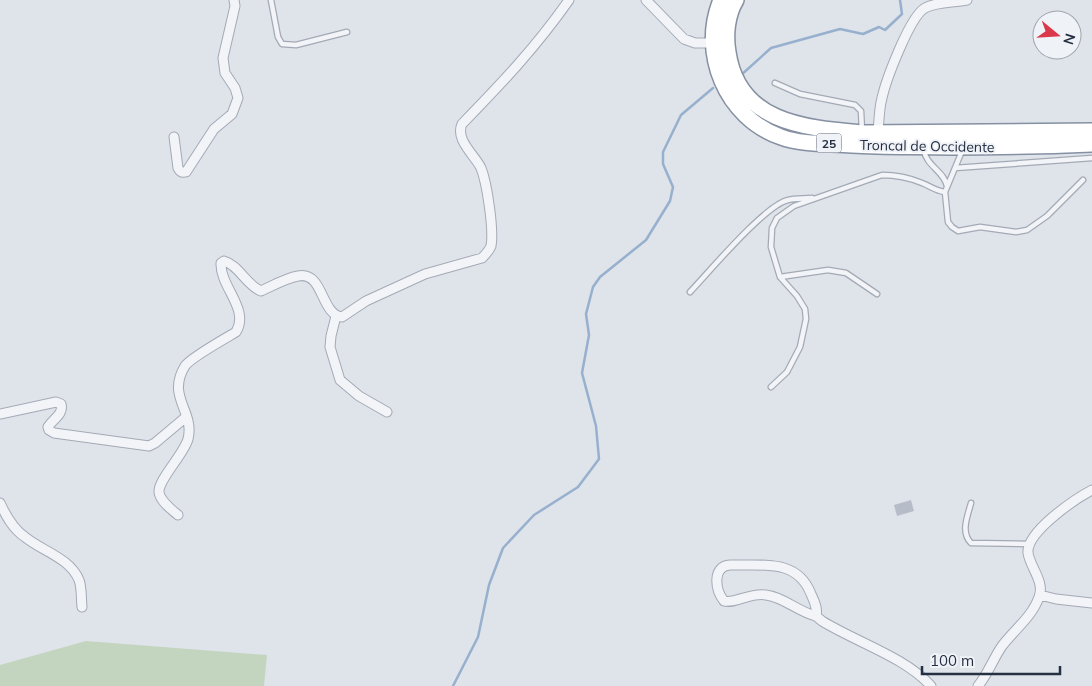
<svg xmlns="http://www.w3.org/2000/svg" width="1092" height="686" viewBox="0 0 1092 686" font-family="Mulish,sans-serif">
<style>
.green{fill:#c4d5bf}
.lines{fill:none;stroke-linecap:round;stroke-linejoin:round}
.stream{stroke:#97b0cd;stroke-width:2.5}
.building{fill:#b6bcc8}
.service-casing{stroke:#a4aab5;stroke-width:7}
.minor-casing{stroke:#a4aab5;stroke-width:11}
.trunk-casing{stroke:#8590a2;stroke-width:18}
.service{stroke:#f2f4f8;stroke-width:4.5}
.minor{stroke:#f2f4f8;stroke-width:9}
.trunk{stroke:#fff;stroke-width:15}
.labels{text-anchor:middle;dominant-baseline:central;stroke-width:4;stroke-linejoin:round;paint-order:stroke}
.shield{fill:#eff2f7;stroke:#626a79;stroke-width:1}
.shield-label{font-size:12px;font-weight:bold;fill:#263043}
.street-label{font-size:14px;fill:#263043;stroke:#eff2f7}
</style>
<rect width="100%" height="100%" fill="#dfe3ea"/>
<!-- green -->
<path class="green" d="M86,641L267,655L264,686H0V665Z"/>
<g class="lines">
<!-- stream -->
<path class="stream" d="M740,76L771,48L840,29L863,34L879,27L885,30L902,14L900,0
M453,686L478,637L489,585L503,548L534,515L578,487L599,459L596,426L582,373L589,335L586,314L593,287L600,277L646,240L670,201L673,187L663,164V152L681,115L713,88"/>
</g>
<!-- building -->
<path class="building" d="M911,500L914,511L897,516L894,505Z"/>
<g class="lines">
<defs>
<path id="service" d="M271,0L278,37L282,44L296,45L347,32
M775,83L800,94L855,105L861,111L862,131
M924,150C926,166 944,171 947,186
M962,151L945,192L948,222L952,227L958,231L980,227L1016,232L1027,230L1047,216L1083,180
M955,168L1092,158
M780,277L828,270L846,273L877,294
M690,292C709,272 765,205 788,200C796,198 804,199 812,198
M771,387L787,372L800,347L806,319L805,309L797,296L780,277L771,247L772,228L777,218L794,206L882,175C895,175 910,178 922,183C930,186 936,191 945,192
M971,503C968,515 960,532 971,543L1029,544"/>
<path id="minor" d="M646,0L684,39L695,43H713
M878,133C879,121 879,109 882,98C886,80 910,16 925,8C938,1 953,3 967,0
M174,137L178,168C180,172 182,173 186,172L214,129L232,114L238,98L235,88L225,73L223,58L235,6L234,0
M336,316L331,336L330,347L340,380L359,396L387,412
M0,414L56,402L61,404C64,414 53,419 48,427L49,430L54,433L149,446L155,443L186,417
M0,503C6,516 13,529 25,537C42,551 70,558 79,580C82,588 81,598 82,607
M178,515C171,509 160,501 159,492C158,480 184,454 188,439C195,411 166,397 185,366C190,358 226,338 236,332C250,309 220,287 221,263L224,261C239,265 246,285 261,291C272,286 286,278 298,276C324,271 320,314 342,317L366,301L425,274L482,258C486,254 489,251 491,246C494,230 487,183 481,168C474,154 455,140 462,124C502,83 536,47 569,0
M1040,595L1056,599L1092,603
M816,616C798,612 784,597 766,595C751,592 735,604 724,601C715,590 712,566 730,565C762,566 797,558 811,594C814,601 818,608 816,616L822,621C856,642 905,657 931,686
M978,686C988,674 993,659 1002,646C1014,630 1032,617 1039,597C1045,582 1030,567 1028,553C1026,532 1075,499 1092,490"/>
<path id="trunk" d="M721,0C699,53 726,118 781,137C803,145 829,143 852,145C885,147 918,146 951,147C998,147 1045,146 1092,144
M736,0C727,15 725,35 728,52C738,123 805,128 862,133L1092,131"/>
</defs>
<!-- service casing -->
<use href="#service" class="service-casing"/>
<!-- minor casing -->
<use href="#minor" class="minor-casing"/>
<!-- trunk casing -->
<use href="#trunk" class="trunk-casing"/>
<!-- service -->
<use href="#service" class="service"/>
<!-- minor -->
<use href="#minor" class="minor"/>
<!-- trunk -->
<use href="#trunk" class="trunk"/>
</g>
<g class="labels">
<!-- shield labels -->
<rect class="shield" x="816.5" y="133.5" width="25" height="19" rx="4"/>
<g class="shield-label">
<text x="829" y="143">25</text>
</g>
<!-- street labels -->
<g class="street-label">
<text transform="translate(927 146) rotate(1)">Troncal de Occidente</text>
</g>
</g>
<!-- north arrow -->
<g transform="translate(1057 35) rotate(108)"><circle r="24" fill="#eff2f7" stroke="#9fa4af"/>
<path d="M0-4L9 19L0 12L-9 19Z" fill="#db384c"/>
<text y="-8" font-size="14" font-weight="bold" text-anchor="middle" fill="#263043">N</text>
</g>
<!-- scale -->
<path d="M922 666v8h138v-8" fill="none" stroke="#263043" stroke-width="2.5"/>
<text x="930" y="666" font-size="15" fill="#263043" stroke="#eff2f7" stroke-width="4" paint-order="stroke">100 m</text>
</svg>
